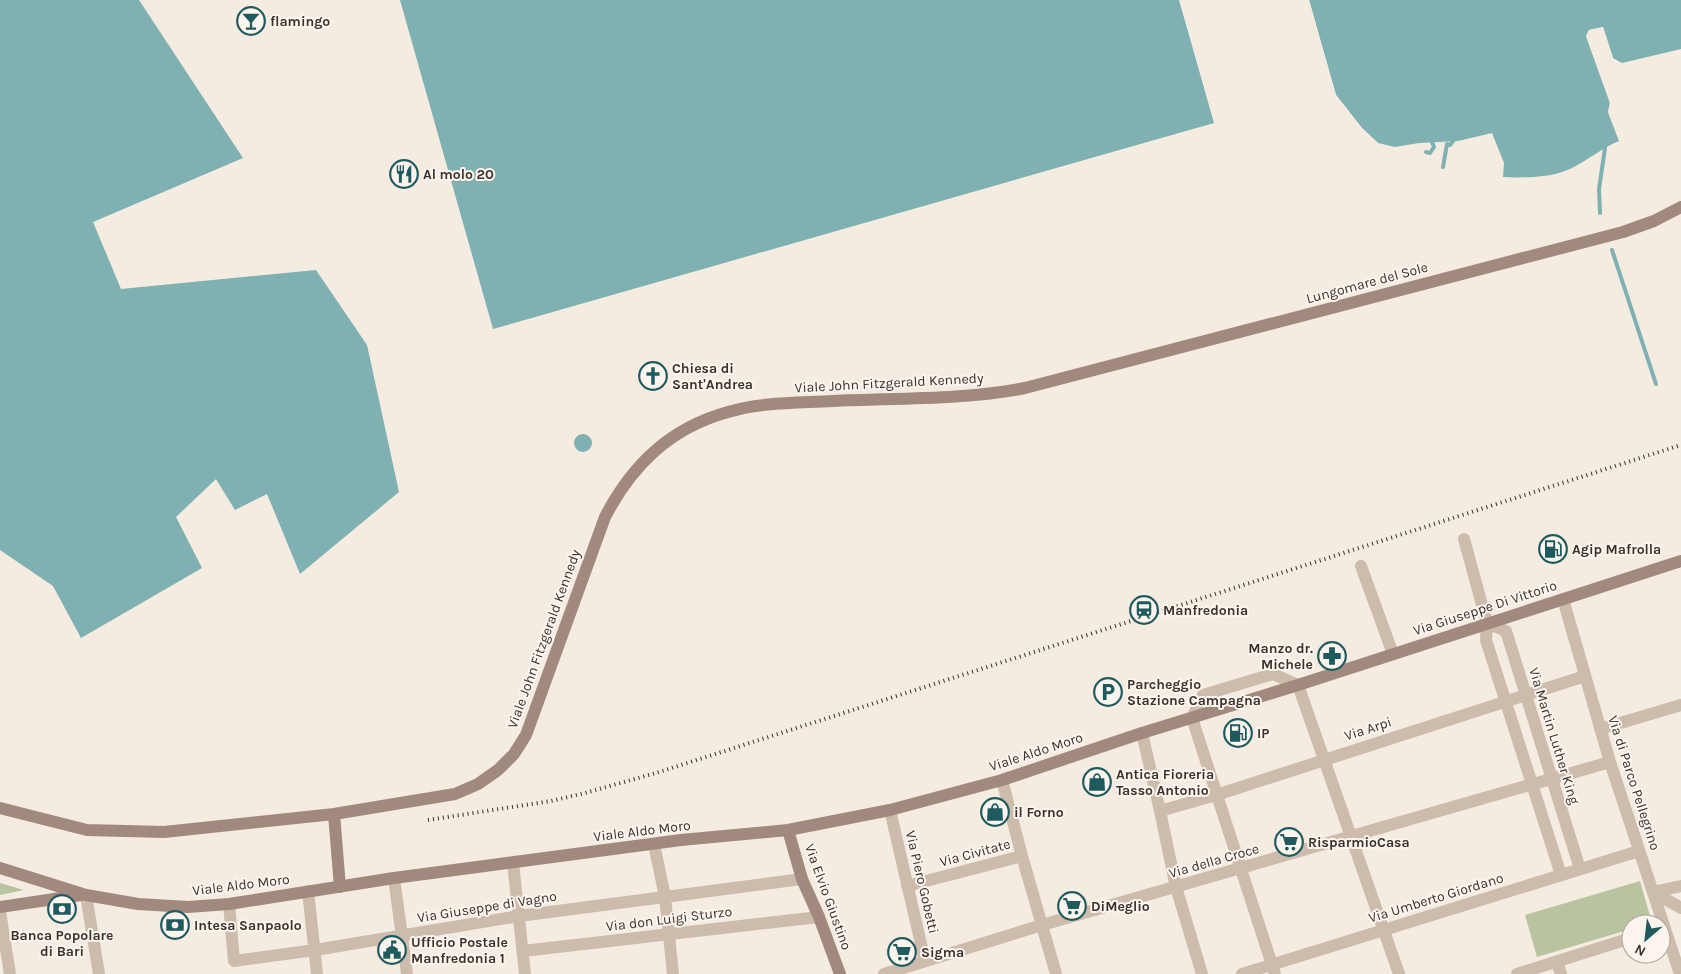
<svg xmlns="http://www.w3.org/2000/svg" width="1681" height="974" viewBox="0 0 1681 974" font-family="Karla,sans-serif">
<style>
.green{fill:#b8c4a0}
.water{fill:#7fb0b2}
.pier{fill:#f4ebe1}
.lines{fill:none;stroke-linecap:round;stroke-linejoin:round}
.stream{stroke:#7fb0b2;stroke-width:4}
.street{stroke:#cdbbac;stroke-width:12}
.secondary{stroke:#a18a7d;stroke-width:12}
.rail{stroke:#3b302b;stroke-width:4;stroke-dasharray:1 4;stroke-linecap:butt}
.labels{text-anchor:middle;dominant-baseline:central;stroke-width:4;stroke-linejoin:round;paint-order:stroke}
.poi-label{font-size:14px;font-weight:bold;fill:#3b302b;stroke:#fbf5ee;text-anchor:start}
.street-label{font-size:14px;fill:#3b302b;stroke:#fbf5ee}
</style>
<rect width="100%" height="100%" fill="#f4ebe1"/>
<!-- green -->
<path class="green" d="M1640,881L1652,923L1631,924V929L1537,957L1525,915Z
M0,883L24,890L0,895Z"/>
<!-- water -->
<path class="water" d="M0,0H139L243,158L93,222L121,289L316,270L367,345L399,492L300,574L267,494L235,510L216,479L176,517L202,568L81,638L53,586L0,550Z
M400,0H1179L1214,123L493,329Z
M1309,0H1681V49L1622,63L1613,58L1603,27L1589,30L1586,36L1610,103L1608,112L1619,141C1602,148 1588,160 1572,168C1553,178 1523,178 1503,177L1504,163L1492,133L1458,141L1419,143L1395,147L1378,143L1362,128L1336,95Z
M574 443a9 9 0 1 1 18 0a9 9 0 1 1-18 0Z"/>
<!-- pier -->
<path class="pier" d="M1306,0H1309L1336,95L1362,128L1378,143L1376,144L1360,129L1334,96Z
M1603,27L1613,58L1611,59L1601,30L1591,32L1588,36L1613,102L1611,112L1622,140L1620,143L1608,112L1610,103L1586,36L1589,30Z"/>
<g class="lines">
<!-- stream -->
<path class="stream" d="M1426,152L1430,153L1434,147L1432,142
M1443,167L1447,144L1450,145L1453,141
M1600,213L1599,189L1605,148
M1612,250L1656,384"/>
<!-- street -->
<path class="street" d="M1464,539L1487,623L1486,640L1561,875
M1361,566L1393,654
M1563,599L1610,762L1680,974
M1487,623L1506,631L1580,869
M1600,729L1681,705
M1142,733L1160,811L1176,887L1202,974
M1002,780L1022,856L1056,974
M890,810L925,961
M1160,811L1216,795L1585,676
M654,844L665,897L673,974
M513,863L525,974
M394,878L407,974
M907,886L1022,856
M308,891L317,974
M1653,892L1681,908
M1653,892L1681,886
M86,895L99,974
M229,904L234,961L315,950L519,916L802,879
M0,912L10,974
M523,951L819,917
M1557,962L1561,974
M884,974L1042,925L1610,762
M1242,974L1639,851
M1275,974L1192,718L1203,695L1273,674L1298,685L1399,974
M1517,974L1631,938"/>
<!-- secondary -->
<path class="secondary" d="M0,808L87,830L164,832L334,814L455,794L478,784L498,770L514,754L526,735L605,517C632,465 670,428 728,412C761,402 798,403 833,401C897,398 963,400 1025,388L1623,232L1654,221L1681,207
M334,814L340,887
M788,830L802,879L819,917L840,974
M0,868L86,895L138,904L188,907L229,904L394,878L681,840L788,830L890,810L1002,780L1142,733L1298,685L1681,561
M0,907L81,895"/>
<!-- rail -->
<path class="rail" d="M428,820L551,801L585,793L656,773L1681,445"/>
</g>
<!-- icons -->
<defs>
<symbol id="bar-ring" viewBox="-11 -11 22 22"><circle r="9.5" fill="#fbf5ee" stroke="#1f5a5e" stroke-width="1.5"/><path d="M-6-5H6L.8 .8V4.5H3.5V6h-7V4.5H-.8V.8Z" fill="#1f5a5e"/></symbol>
<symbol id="restaurant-ring" viewBox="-11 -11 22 22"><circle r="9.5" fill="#fbf5ee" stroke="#1f5a5e" stroke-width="1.5"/><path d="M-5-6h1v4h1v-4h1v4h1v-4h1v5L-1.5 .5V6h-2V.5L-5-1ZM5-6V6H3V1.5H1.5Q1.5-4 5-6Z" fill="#1f5a5e"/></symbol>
<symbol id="church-ring" viewBox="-11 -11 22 22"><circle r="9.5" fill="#fbf5ee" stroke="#1f5a5e" stroke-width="1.5"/><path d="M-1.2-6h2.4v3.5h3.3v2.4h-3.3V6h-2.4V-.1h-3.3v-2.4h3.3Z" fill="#1f5a5e"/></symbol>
<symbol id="fuel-ring" viewBox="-11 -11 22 22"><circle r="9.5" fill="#fbf5ee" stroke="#1f5a5e" stroke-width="1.5"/><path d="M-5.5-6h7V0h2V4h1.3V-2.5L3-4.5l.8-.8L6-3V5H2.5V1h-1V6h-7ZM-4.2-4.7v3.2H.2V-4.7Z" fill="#1f5a5e"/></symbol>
<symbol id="station-ring" viewBox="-11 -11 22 22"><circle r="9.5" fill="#fbf5ee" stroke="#1f5a5e" stroke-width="1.5"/><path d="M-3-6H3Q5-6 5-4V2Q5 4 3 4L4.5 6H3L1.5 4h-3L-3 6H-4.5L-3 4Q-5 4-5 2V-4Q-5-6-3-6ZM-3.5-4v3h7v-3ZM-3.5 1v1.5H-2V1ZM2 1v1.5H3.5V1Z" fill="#1f5a5e"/></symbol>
<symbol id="pharmacy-ring" viewBox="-11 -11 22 22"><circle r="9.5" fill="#fbf5ee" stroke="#1f5a5e" stroke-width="1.5"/><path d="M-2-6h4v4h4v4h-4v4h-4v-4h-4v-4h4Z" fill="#1f5a5e"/></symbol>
<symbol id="parking-ring" viewBox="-11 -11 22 22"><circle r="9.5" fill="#fbf5ee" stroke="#1f5a5e" stroke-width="1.5"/><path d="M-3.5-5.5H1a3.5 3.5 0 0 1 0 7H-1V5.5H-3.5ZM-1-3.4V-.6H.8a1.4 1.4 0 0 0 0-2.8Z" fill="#1f5a5e"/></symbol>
<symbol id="shop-ring" viewBox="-11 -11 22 22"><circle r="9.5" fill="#fbf5ee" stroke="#1f5a5e" stroke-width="1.5"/><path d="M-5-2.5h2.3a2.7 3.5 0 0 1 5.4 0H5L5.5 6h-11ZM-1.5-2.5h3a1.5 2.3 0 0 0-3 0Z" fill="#1f5a5e"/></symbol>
<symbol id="supermarket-ring" viewBox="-11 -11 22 22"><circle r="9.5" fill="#fbf5ee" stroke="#1f5a5e" stroke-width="1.5"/><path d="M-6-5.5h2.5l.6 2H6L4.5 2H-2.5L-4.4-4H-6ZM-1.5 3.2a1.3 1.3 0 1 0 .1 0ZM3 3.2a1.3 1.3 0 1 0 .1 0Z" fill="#1f5a5e"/></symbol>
<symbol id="bank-ring" viewBox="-11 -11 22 22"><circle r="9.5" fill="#fbf5ee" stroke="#1f5a5e" stroke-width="1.5"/><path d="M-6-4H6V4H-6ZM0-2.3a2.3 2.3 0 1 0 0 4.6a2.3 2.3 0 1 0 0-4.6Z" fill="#1f5a5e"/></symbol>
<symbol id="civic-ring" viewBox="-11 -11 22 22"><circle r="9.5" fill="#fbf5ee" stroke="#1f5a5e" stroke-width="1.5"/><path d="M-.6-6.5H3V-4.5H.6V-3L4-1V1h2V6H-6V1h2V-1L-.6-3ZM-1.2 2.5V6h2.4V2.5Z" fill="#1f5a5e"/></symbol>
</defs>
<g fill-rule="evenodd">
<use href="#bar-ring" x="235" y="5" width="32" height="32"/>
<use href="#restaurant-ring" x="388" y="158" width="32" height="32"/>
<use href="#church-ring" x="637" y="360" width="32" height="32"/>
<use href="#fuel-ring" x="1537" y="533" width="32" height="32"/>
<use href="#station-ring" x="1128" y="594" width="32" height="32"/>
<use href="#pharmacy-ring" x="1316" y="640" width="32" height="32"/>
<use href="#parking-ring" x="1092" y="676" width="32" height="32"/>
<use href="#fuel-ring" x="1222" y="717" width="32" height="32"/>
<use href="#shop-ring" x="1081" y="766" width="32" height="32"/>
<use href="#shop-ring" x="979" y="796" width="32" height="32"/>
<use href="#supermarket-ring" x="1273" y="826" width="32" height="32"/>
<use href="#supermarket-ring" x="1056" y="890" width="32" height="32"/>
<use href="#bank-ring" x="46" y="893" width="32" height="32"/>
<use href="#bank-ring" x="159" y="909" width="32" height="32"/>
<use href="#civic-ring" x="376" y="934" width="32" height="32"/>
<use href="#supermarket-ring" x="886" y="936" width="32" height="32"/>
</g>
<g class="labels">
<!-- poi labels -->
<g class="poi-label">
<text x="270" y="21">flamingo</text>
<text x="423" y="174">Al molo 20</text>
<text x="672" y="368">Chiesa di<tspan x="672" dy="16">Sant'Andrea</tspan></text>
<text x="1572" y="549">Agip Mafrolla</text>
<text x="1163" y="610">Manfredonia</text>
<text x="1313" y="648" text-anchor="end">Manzo dr.<tspan x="1313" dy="16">Michele</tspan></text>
<text x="1127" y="684">Parcheggio<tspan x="1127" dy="16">Stazione Campagna</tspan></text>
<text x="1257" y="733">IP</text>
<text x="1116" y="774">Antica Fioreria<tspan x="1116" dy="16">Tasso Antonio</tspan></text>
<text x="1014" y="812">il Forno</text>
<text x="1308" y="842">RisparmioCasa</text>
<text x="1091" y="906">DiMeglio</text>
<text x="194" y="925">Intesa Sanpaolo</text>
<text x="62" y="935" text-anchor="middle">Banca Popolare<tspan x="62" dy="16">di Bari</tspan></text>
<text x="411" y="942">Ufficio Postale<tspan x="411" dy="16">Manfredonia 1</tspan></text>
<text x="921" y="952">Sigma</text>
</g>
<!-- street labels -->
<g class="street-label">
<text transform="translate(1367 283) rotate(-15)">Lungomare del Sole</text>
<text transform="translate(889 383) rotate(-3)">Viale John Fitzgerald Kennedy</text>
<text transform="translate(1485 608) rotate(-18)">Via Giuseppe Di Vittorio</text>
<text transform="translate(544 639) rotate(-70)">Viale John Fitzgerald Kennedy</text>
<text transform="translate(1368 729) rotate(-18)">Via Arpi</text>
<text transform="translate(1554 736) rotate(73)">Via Martin Luther King</text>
<text transform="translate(1036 752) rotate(-18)">Viale Aldo Moro</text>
<text transform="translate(1634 783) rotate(72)">Via di Parco Pellegrino</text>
<text transform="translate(642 831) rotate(-7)">Viale Aldo Moro</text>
<text transform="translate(975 853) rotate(-15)">Via Civitate</text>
<text transform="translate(1214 861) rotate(-16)">Via della Croce</text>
<text transform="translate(922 882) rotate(77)">Via Piero Gobetti</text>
<text transform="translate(241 885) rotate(-7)">Viale Aldo Moro</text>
<text transform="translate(828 897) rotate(70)">Via Elvio Giustino</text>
<text transform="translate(1436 898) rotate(-17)">Via Umberto Giordano</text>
<text transform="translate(487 907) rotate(-9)">Via Giuseppe di Vagno</text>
<text transform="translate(669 919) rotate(-7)">Via don Luigi Sturzo</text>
</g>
</g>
<!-- north arrow -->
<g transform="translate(1646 939) rotate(208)"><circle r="24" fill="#fbf5ee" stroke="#aea6a0"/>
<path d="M0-4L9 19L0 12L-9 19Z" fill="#1f5a5e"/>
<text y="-8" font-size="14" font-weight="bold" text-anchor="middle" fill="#3b302b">N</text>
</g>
</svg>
